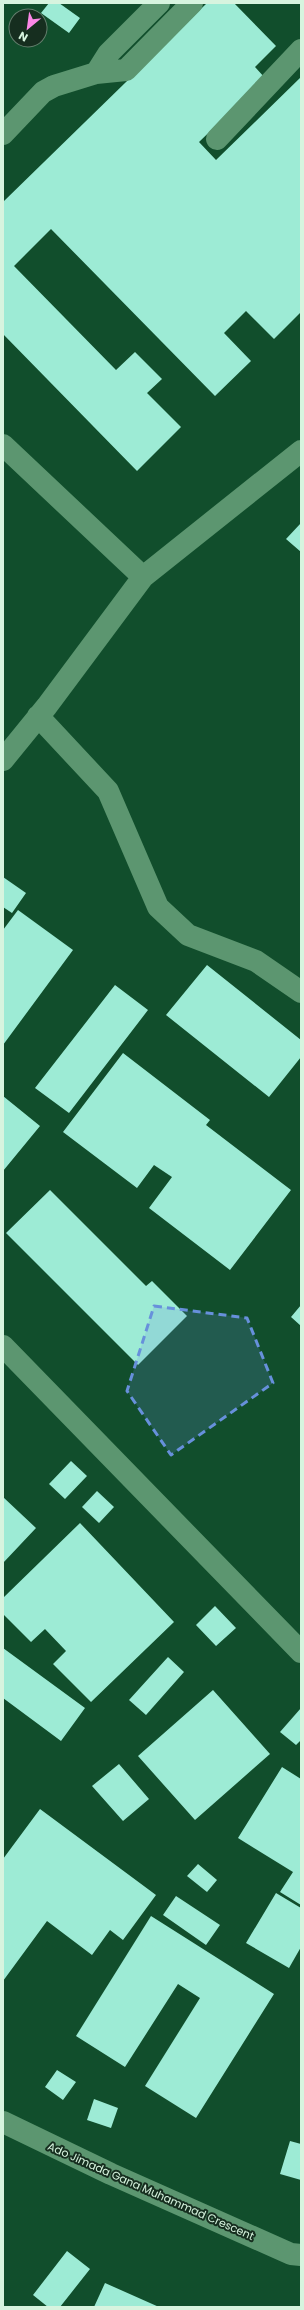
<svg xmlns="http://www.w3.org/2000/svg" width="304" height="2310" viewBox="0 0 304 2310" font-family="Poppins,sans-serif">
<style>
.building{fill:#9debd5}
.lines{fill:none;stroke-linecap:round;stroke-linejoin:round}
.minor{stroke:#5c9670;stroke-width:22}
.marked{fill:#6790db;fill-opacity:0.2;stroke:#6790db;stroke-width:3;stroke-dasharray:8 5;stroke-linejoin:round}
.labels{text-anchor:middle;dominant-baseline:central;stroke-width:4;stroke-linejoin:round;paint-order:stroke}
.street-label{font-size:11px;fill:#d7f4df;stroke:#162e1f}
</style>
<rect width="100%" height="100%" fill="#114e2c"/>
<!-- building -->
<path class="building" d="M49,3H59L80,18L69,33L41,13Z
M207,3H234L276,46L255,67L265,78L199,142L216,160L301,77V312L274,339L246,311L224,333L251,361L215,396L51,229L14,266L116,370L135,352L162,379L147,393L181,427L137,471L3,334V202Z
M301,523V552L286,539Z
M3,877L26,893L12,913L3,907Z
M18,910L73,950L3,1045V930Z
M207,965L301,1040V1057L269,1097L166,1015Z
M115,985L148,1010L69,1113L35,1088Z
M123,1053L210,1120L206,1125L291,1190L230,1270L149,1208L172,1177L154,1165L137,1188L63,1132Z
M3,1096L40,1126L3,1171Z
M50,1190L146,1286L152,1281L187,1316L138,1365L6,1233Z
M301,1305V1326L291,1317Z
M71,1461L87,1476L65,1499L49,1484Z
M97,1491L114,1507L99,1523L82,1507Z
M3,1497L36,1528L3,1563Z
M80,1523L174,1622L91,1702L53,1664L66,1651L45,1629L31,1642L3,1614V1598Z
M215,1606L236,1628L216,1646L196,1625Z
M3,1648L85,1708L61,1741L3,1698Z
M168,1657L184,1672L146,1715L129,1700Z
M213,1690L270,1754L195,1820L138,1756Z
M301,1708V1740L296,1745L280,1732Z
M119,1764L149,1799L123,1821L92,1786Z
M282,1767L301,1779V1905L280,1892L293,1872L238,1838Z
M40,1809L156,1895L123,1940L110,1930L92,1955L47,1921L3,1981V1859Z
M198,1864L217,1880L207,1892L187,1876Z
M276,1893L301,1908V1947L289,1968L246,1943Z
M176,1896L220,1925L206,1945L163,1915Z
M151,1916L274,1994L196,2118L145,2086L200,1998L178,1984L125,2067L76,2036Z
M57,2070L76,2082L63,2100L45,2087Z
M94,2099L118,2108L111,2128L87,2120Z
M290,2141L301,2144V2180L280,2174Z
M67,2251L90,2269L60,2307H48L33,2295Z
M105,2283L159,2307H94Z"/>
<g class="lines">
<!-- minor -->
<path class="minor" d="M96,73L108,54L159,3
M3,134L43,92L54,86L96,73L126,70L192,3
M217,139L301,50
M3,445L143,577
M38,716L108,791L158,907L188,935L256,961L301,992
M3,760L47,706L143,577L301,451
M3,1346L301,1652
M3,2122L111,2174L291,2254L301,2255"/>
</g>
<!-- marked area -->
<path class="marked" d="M154,1306L247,1318L273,1383L171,1455L127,1391Z"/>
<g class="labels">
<!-- street labels -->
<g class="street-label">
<text transform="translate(151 2191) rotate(24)">Ado Jimada Gana Muhammad Crescent</text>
</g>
</g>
<!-- border -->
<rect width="304" height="2310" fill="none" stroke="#d7f4df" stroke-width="8"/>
<!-- north arrow -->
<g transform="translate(28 28) rotate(209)"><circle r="19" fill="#162e1f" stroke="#637d6c"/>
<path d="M0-3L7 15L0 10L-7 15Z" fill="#fb87e6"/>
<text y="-6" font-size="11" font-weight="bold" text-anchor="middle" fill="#d7f4df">N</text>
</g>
</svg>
